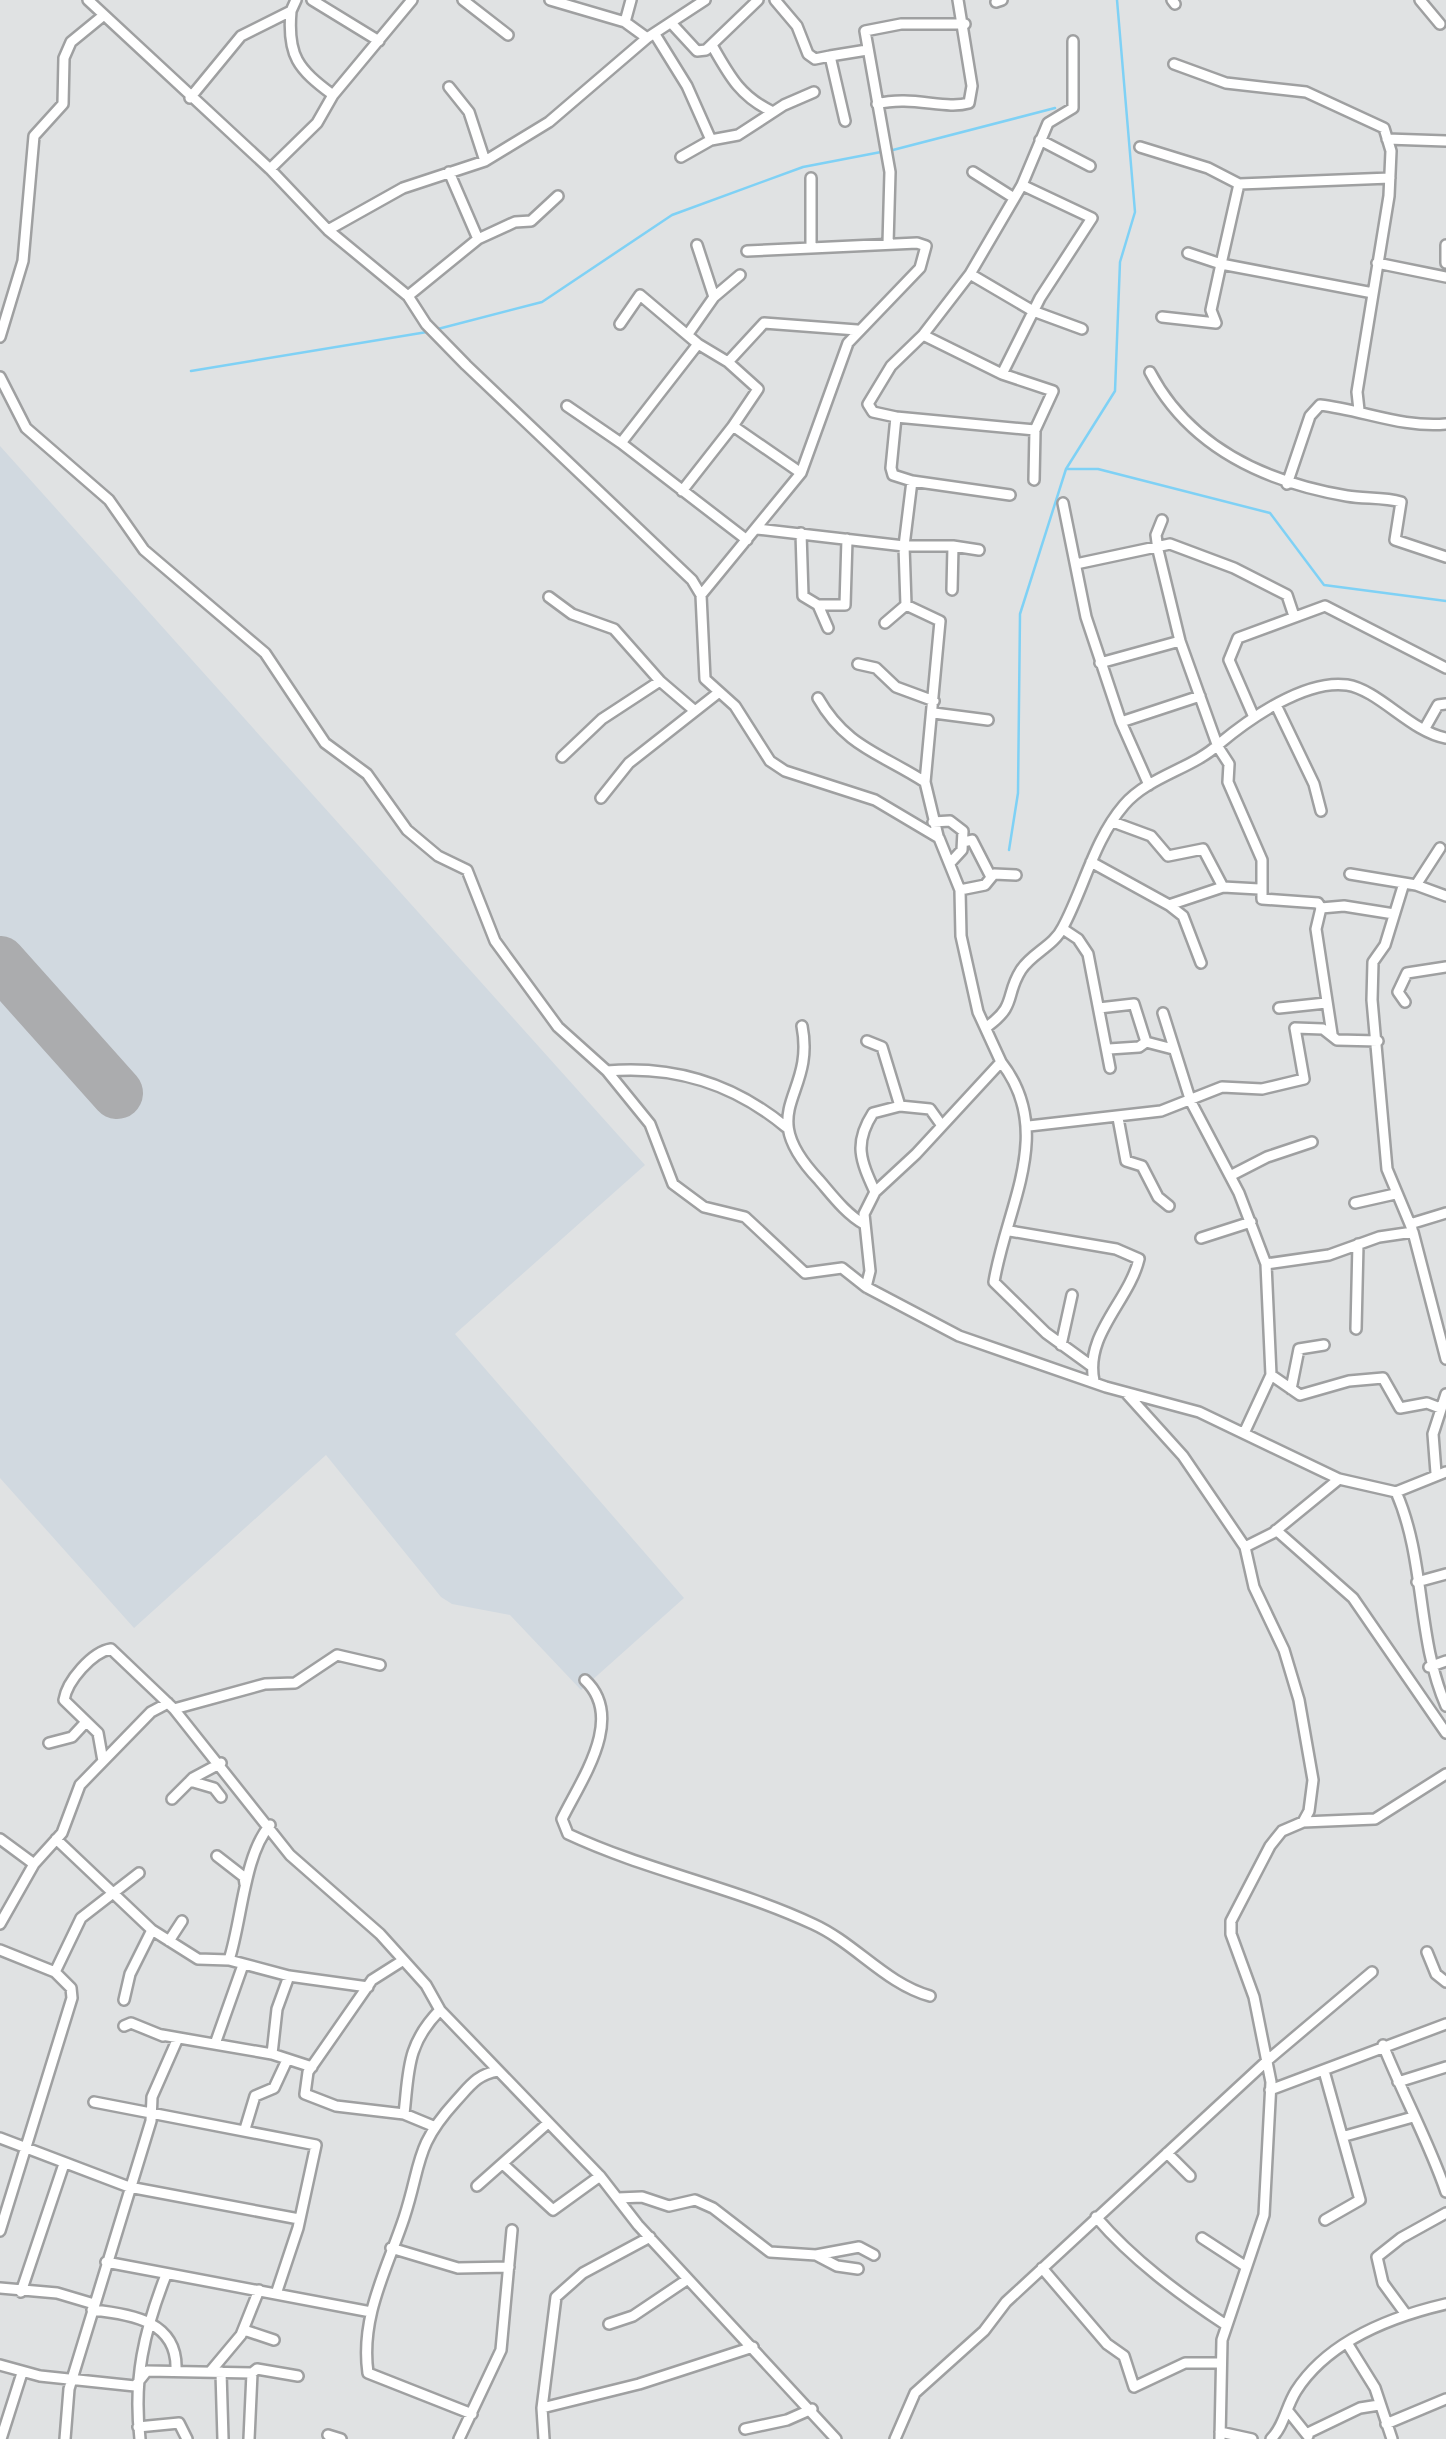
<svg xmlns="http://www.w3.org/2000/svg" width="1446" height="2439" viewBox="0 0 1446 2439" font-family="'Sofia Sans Condensed',sans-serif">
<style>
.built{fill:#d1d9e0}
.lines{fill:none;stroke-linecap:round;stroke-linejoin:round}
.stream{stroke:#7fd1f5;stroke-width:2.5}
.runway{stroke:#abacae;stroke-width:52}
.street-casing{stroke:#9fa0a1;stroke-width:14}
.street{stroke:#fff;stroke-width:9}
</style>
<rect width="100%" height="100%" fill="#e0e2e3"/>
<!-- built -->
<path class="built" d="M0,446L645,1165L455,1334L684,1598L581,1690L510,1615L452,1604L441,1597L326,1455L134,1628L0,1478Z"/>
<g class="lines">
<!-- stream -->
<path class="stream" d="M889,151L1055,108
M434,330L542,302L672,215L803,167L881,152
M191,371L427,332
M1066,469H1098L1270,513L1324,585L1446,601
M1009,850L1018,793L1020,614L1066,469L1115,391L1120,262L1135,212L1117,0"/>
<!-- runway -->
<path class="runway" d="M0,962L117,1093"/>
<defs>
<path id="street" d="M88,0L270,169L328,230L408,296L426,324L466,365L692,580L701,595L705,679L735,706L770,761L785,771L875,800L939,838L960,890L961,936L978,1012L1001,1062L916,1154L875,1192L864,1214L870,1271L866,1287L959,1336L1106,1387L1199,1412L1339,1479L1396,1492C1426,1560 1416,1637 1446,1706
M312,0L379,41
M463,0L508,35
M550,0L625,22L647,38
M775,0L797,26L808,54L815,59L830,56
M1172,0L1175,4
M1420,0L1440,24
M996,2L1002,0
M291,11C287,56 298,69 333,95
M625,22L631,0
M673,25L697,51L706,50L758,0
M656,36L687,86L711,140
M713,47C730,77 741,97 773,112
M1174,64L1226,83L1306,92L1384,128L1391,151L1389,196L1357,392L1359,410
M449,87L469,112L485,161
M190,98L241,36L291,11L296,0
M877,104C911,95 945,110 969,103L972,86L958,0
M845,121L830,56L867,50
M1387,139L1446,141
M1040,140L1090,166
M1140,147L1208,168L1239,184L1390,178
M681,157L711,140L738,135L784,105L814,92
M270,169L317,123L333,95L412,0
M449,172L478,239
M973,172L1014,198
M328,230L403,188L485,161L549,122L647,38L705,0
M888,244L890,172L865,31L901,24H965
M697,245L714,297
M1446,245V263
M747,251L811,248
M1188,253L1221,264L1239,184
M1377,263L1446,277
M970,274L1033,311L1082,329
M408,296L478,239L515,222L531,221L558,196
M1162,317L1216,323L1211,310L1221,264L1373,293
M620,324L640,295L698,344L728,362L764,323L857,330
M688,334L714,297L740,275
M923,335L1002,374L1053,391L1035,430L1034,480
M0,337L23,261L34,136L63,104L64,58L71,42L104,15
M698,344L621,443L747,540
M728,362L758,389L733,426L801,473
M1150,372C1190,448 1265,482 1347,496C1364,499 1384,497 1401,502L1395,540L1446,557
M1002,374L1040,298L1092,218L1022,185
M0,377L26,428L109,500L144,550L265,653L325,743L367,774L407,830L438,856L467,870L495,941L558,1027L607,1071L650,1124L673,1184L704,1207L745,1217L805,1273L842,1268L866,1287
M567,406L621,443
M896,417L1035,430
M912,481L1010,495
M1287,484L1310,416L1320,405C1363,410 1402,428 1446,424
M682,491L733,426
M1063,503L1086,617L1121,722L1149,785
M1162,520L1156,535L1158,550L1180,641L1218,747L1229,764L1228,782L1262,860V899L1318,903L1321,908
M757,529L904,546H953L952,590
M801,533L803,596L818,605H845L847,539
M953,546L979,550
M1076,564L1170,544L1234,568L1287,595L1294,616
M701,595L801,473L848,343L920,268L926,246L917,243L811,248V178
M549,597L572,614L614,629L660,681
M818,605L828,628
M885,623L906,605
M1100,663L1180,641
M858,664L876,668L896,687L934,701
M818,698C846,747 880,753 925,782
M1276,705L1314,784L1321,811
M934,713L988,720
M1253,715L1229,660L1238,638L1325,606L1446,668
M1121,722L1200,696
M1425,728L1438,705L1446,704
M562,757L602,719L660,681L695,711
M601,798L629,763L718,693
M933,822L950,821L963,831L962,850L951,862
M1113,822L1151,836L1168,856L1203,849L1223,887L1259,889
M938,836L925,782L940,621L906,605L904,546L912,481L893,475L891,468L896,417L873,412L868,404L891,366L923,335L970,274L1022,185L1048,123L1073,108V41
M964,842L972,840L991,877
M1091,862L1169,905L1223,887
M1350,874L1416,885L1446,896
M1404,883L1385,945L1373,962L1372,1000L1387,1169L1410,1224
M1416,885L1440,848
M960,890L985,885L994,874L1016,875
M1169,905L1183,916L1201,963
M1063,929L1078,939L1088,954L1110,1068
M1405,1002L1398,992L1407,973L1446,967
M1099,1008L1134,1004L1146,1042L1173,1049
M1279,1008L1326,1003
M1163,1013L1191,1102L1239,1193L1266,1264L1271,1375L1245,1431
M802,1026C816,1098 752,1109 819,1180C832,1195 846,1214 864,1224
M988,1026C1017,1005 1005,995 1021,970C1032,953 1054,946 1063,927C1084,888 1094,840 1124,805C1149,776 1192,769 1219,744C1249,719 1305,679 1347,685C1379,690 1411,732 1446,738
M1332,1034L1316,929L1321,908L1344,906L1394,914
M867,1041L882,1047L900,1106
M1109,1049L1139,1047L1146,1042
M1001,1062C1056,1132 1006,1207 994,1282L1046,1333L1090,1365
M607,1071C676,1065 734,1084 786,1127
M1118,1118L1126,1161L1142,1166L1158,1197L1169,1206
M1029,1126L1161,1111L1222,1087L1262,1089L1304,1079L1295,1028L1323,1029L1337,1040L1378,1041
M1230,1176L1267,1157L1312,1142
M875,1192C861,1161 853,1144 873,1113L900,1106L930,1109L940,1123
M1355,1203L1395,1194
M1412,1229L1410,1224L1446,1213
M1010,1231L1116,1249L1139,1259C1129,1301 1084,1335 1094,1381
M1201,1238L1251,1222
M1266,1264L1329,1255L1379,1237L1413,1232L1446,1359
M1356,1329L1358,1244
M1061,1345L1072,1295
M1271,1375L1300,1395L1349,1381L1383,1378L1400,1408L1427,1403L1440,1408
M1291,1389L1299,1349L1324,1345
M1127,1394L1183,1456L1245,1547L1254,1587L1284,1650L1299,1700L1313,1780L1309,1811L1303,1822L1282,1831L1270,1846L1231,1921V1934L1254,1997L1271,2082L1264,2215L1222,2340L1220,2439
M1436,1473L1433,1434L1446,1394
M1396,1492L1446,1472
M1276,1530L1353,1598L1446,1733
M1245,1547L1273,1533L1339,1479
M1417,1582L1446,1574
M1429,1667L1446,1661
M585,1680C626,1718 581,1780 562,1819L568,1834C647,1871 734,1887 813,1924C855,1943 886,1984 930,1996
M174,1709L265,1684L295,1683L337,1655L380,1665
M49,1743L72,1737L85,1723
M103,1761L98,1733L64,1700C67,1681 92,1652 111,1649L174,1709L290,1855L380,1934L426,1985L440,2010L600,2176L638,2225L836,2439
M190,1781L214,1788L221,1797
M172,1799L193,1778L221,1763
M1303,1822L1375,1819L1446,1774
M0,1839L34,1864
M56,1839L152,1930L198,1959L229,1960L289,1976L368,1987
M217,1856L244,1877L245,1884
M0,1924L34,1864L62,1833L80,1785L151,1712L168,1703
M169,1941L182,1921
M0,1950L55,1972L71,1988L72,1998L0,2231
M1427,1952L1436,1974L1446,1982
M229,1960C242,1920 244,1855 270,1825
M402,1961L372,1980L308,2072L305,2094L336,2106L404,2114L433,2126
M55,1972L81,1918L139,1873
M124,2000L130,1974L152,1930
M124,2026L131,2023L163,2036
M162,2035L272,2054L312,2067
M215,2044L243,1965
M1383,2045C1403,2095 1429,2142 1446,2192
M272,2054L277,2009L289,1976
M1324,2071L1360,2200L1325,2220
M1398,2082L1446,2067
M1270,2090L1446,2024
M94,2102L316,2145L298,2228L276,2294
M404,2114C409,2071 406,2045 440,2010
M245,2129L255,2096L274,2088L287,2060
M1345,2136L1413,2117
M0,2138L129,2187L299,2219
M1167,2153L1190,2176
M504,2165L553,2210L600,2176
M477,2186L548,2123
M618,2198L642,2197L669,2206L695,2200L713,2208L770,2252L816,2255L837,2266L858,2269
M1096,2217C1133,2260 1179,2294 1226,2325
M1202,2238L1245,2266
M391,2248L458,2268L509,2267
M816,2255L859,2247L874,2255
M106,2262L371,2312
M1042,2268L1107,2344L1124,2356L1134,2387L1185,2363H1219
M0,2288L57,2293L94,2304
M21,2292L64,2164
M92,2310C133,2314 178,2322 176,2370
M1405,2313L1383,2283L1377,2257L1401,2238L1446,2213
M609,2324L633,2316L688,2279
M244,2330L274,2340
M1347,2343L1375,2388L1392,2439
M0,2365L40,2376L135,2386
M210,2372L241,2335L259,2290
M221,2372L223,2439
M135,2386L147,2371L252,2373L257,2369L298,2376
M542,2408L639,2384L753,2347
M1288,2411L1308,2436
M472,2414L368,2373C360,2317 387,2269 404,2218C422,2163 414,2147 456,2101C469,2087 477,2074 498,2071
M1386,2424L1446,2399
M138,2427L179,2423L187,2439
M745,2429L787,2420L812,2409
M1220,2432L1252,2439
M1308,2433L1360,2408L1379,2405
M328,2435L341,2439
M1,2439L22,2373
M65,2439L69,2389L151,2121L152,2097L178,2038
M140,2439C133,2379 144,2331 166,2275
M249,2439L252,2373
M459,2439L501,2350L512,2230
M544,2439L542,2408L556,2297L583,2273L650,2237
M895,2439L915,2393L984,2331L1006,2302L1269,2059L1372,1972
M1271,2439C1284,2426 1286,2407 1296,2391C1328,2341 1390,2317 1446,2304"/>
</defs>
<!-- street casing -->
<use href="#street" class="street-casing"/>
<!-- street -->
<use href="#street" class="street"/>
</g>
</svg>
